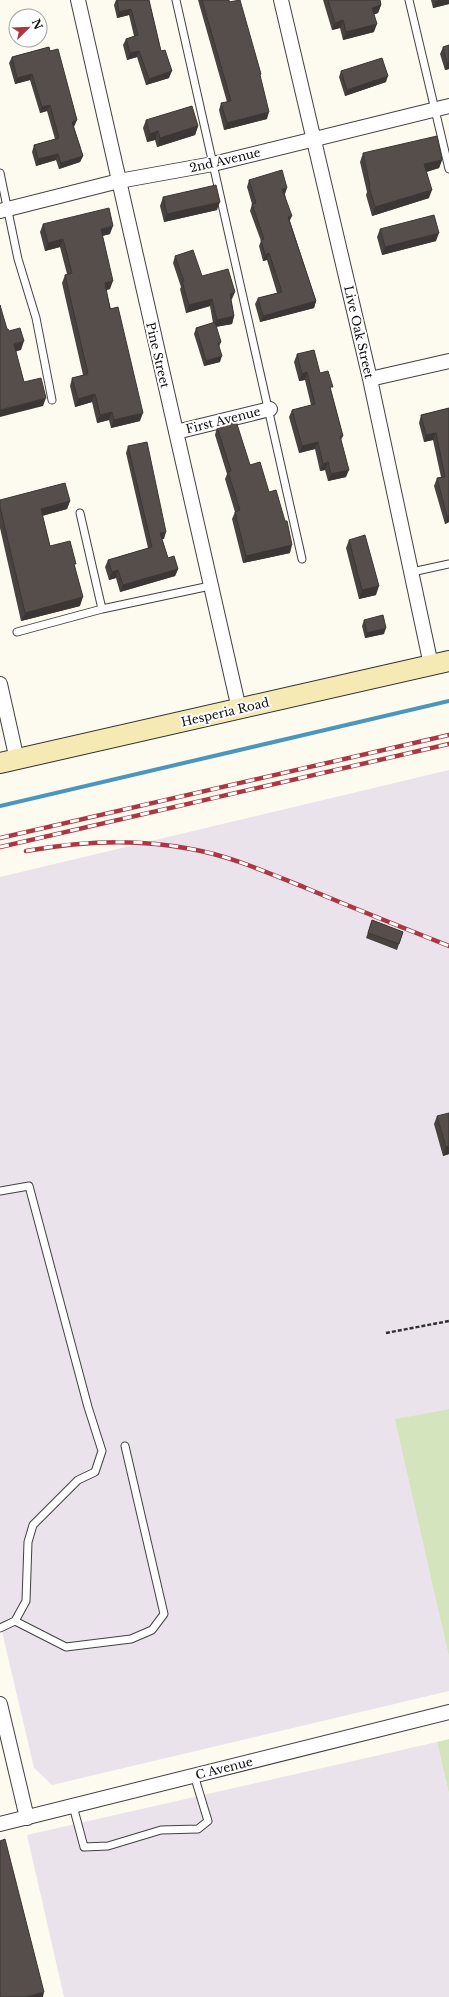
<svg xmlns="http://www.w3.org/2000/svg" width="449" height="1997" viewBox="0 0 449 1997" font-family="'Libre Baskerville',serif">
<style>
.industrial{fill:#eae3eb}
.green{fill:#d4e4bd}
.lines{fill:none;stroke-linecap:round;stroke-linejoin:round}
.stream{stroke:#4a96bd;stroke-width:4}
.service-casing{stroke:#414141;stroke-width:9}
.minor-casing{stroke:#414141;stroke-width:16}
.secondary-casing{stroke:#303030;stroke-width:22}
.path{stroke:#303030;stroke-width:2.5;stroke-dasharray:4 2;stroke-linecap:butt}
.service{stroke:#fff;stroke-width:7}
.minor{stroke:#fff;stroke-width:14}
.secondary{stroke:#f5eab3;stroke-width:20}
.rail-casing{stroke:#ad3643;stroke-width:4.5}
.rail{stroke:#fff;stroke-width:3;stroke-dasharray:9;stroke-linecap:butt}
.wall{fill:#494340}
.shaded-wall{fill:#3c3734}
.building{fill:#554e4b;stroke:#3c3734}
.labels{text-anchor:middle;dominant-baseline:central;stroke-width:4;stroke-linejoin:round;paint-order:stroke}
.street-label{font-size:12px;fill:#0e0e0e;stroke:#fff}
</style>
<rect width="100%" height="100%" fill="#fdfaf0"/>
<!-- industrial -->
<path class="industrial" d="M449,770V1409L396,1419L449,1657V1691L52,1785L34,1768L0,1623V877Z
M437,1742L449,1794V1997H64L27,1835Z"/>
<!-- green -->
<path class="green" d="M449,1409V1657L395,1419Z
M449,1739V1794L437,1742Z"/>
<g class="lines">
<!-- stream -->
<path class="stream" d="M0,806L449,701"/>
<defs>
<path id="service" d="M176,0L302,559
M409,0L449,169
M0,173L18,259L36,318L52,400
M80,513L102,609
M412,572L449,564
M17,632L102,609L210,586
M0,1191L29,1186L88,1407L102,1451L95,1472L78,1480L33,1525L28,1542L26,1601L15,1621L0,1628
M15,1621L66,1647L131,1639L152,1630L164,1614L125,1446
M73,1806L84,1847L108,1846L161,1830L198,1829L208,1821L194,1775"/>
<path id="minor" d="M78,0L239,709
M281,0L370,379L431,665
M0,211L119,181L213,164L449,106
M370,379L449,361
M176,432L270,409
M0,684L17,760
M0,1704L27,1818
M0,1824L449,1712"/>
<path id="secondary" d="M0,763L449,661"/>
</defs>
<!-- service casing -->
<use href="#service" class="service-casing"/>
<!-- minor casing -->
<use href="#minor" class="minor-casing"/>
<!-- secondary casing -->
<use href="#secondary" class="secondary-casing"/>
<!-- path -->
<path class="path" d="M386,1333L449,1321"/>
<!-- service -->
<use href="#service" class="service"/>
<!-- minor -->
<use href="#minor" class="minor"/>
<!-- secondary -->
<use href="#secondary" class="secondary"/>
<defs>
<path id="rail" d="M0,838L449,735
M0,847L449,744
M26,851C81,841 136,838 191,849C231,856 268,873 306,888C353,908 401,927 449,946"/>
</defs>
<!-- rail casing -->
<use href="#rail" class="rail-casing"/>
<!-- rail -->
<use href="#rail" class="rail"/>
</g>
<!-- wall -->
<path class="wall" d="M116,0H149L161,51L169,78L146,85L137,57L127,60L123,45L126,39L134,36L129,15L117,18L114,5Z
M198,0H229L260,78L267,119L224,130L219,110L221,103L227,102Z
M323,0H380L381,5L378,13L374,14V32L343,40L340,28L332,30Z
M431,0H449V4L433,8Z
M449,45V69L445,70L440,54L443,47Z
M49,47L83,156L80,162L59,169L56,160L36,166L32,152L34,145L55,139L47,111L40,113L30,80L15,84L9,63L12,57Z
M341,71L386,82L345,96L339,77Z
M146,120L198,126L195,135L157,147L155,140L147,142L143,128Z
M363,153L442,160L439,168L427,172L429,198L372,216L366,195L367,192L360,162Z
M249,180L285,194L290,221L316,301L314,308L260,322L255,304L258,298L277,293L267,260L263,261L259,246L261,241L250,211L252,204L247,187Z
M163,197L217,210L164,222L160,206Z
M43,224L110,234L102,236L110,289L106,290L140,421L111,428L109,420L97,423L92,402L75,407L70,386L72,378L83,375L62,283L65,275L67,274L60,247L45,251L40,232Z
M380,229L436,241L382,255L377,237Z
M175,256L232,299L231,300L234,316L232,324L216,327L221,342L219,347L220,362L204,366L194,334L196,328L213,323L210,306L186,313L180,289L181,287L173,263Z
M297,354L320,373L331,391L343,436L341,440L346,477L328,481L325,470L320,471L315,449L299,453L289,417L292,410L311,405L305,380L299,381L294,362Z
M449,408V522L445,524L434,486L437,478L441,477L433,440L424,442L419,423L421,415Z
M217,427L250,465L269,492L285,521L290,553L243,563L232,519L235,512L225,479L227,474L215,435Z
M128,446L164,539H162L168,558L178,569L175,576L120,592L116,578L109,580L105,567L108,560L148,548L126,453Z
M0,500L70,501L67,509L42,516L50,546L75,566L80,606L21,621L0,528Z
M349,540L376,595L359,599L346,548Z
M364,620L384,634L365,638L362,626Z
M372,920L403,932L397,950L366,938Z
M437,1116L449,1154L443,1156L434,1124Z"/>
<!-- shaded-wall -->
<path class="shaded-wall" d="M440,0H449V4L433,8L436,1Z
M381,5L378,13L370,16L372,8Z
M131,9L129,15L117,18L119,12Z
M343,20L340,28L332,30L335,23Z
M377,24L374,32L343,40L346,32Z
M139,51L137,57L127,60L130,53Z
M449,62V69L445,70L447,63Z
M172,71L169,78L146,85L149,79Z
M32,74L30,80L15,84L17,78Z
M388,76L386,82L345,96L347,90Z
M50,105L47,111L40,113L42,107Z
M269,112L267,119L224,130L227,123Z
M77,120L74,127L69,128L72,122Z
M198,126L195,135L157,147L160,138Z
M158,131L155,140L147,142L150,134Z
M58,154L56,160L36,166L38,159Z
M83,156L80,162L59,169L61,163Z
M442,160L439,168L421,173L424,164Z
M287,188L285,194L280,196L282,189Z
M432,190L429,198L372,216L375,207Z
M220,202L217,210L164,222L167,214Z
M292,216L289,222L288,217Z
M113,226L110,234L98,237L101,229Z
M439,233L436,241L382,255L385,247Z
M63,239L60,247L45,251L48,243Z
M269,253L267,260L263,261L265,255Z
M113,281L110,289L102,291L105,283Z
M235,292L232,299L227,301L230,294Z
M212,299L210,306L186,313L189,305Z
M316,301L314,308L260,322L263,316Z
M234,316L232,324L214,327L217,320Z
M24,341L21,350L11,353L14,344Z
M222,356L220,362L204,366L206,361Z
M307,372L305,380L299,381L302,374Z
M95,394L92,402L75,407L78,399Z
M46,398L43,406L0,417V410Z
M112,412L109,420L97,423L100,415Z
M143,413L140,421L111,428L114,420Z
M436,433L433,440L424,442L426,435Z
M318,442L315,449L299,453L302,446Z
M328,462L325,470L320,471L323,464Z
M349,470L346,477L328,481L331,474Z
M70,501L67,509L38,517L41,509Z
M447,516H449V522L445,524Z
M166,532L164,539L158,540L160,533Z
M292,545L290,553L243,563L246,556Z
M178,569L175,576L120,592L123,585Z
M118,570L116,578L109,580L112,572Z
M379,586L376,595L359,599L362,590Z
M83,597L80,606L21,621L25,613Z
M386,628L384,634L365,638L367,633Z
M449,1146V1154L443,1156L446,1147Z
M44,1992L43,1997H25Z"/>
<!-- building -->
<path class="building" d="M117,0H149L161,51L165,50L172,71L149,79L139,51L130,53L126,39L138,35L131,9L119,12Z
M202,0H229V2L240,0L261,74L260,75L269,112L227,123L221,103L231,101Z
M328,0H380L381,5L372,8L377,24L346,32L343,20L335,23Z
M449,45V62L447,63L443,47Z
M49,47L50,51L58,49L77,120L72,122L83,156L61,163L58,154L38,159L34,145L59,138L50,105L42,107L32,74L17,78L12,57Z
M382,58L388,76L347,90L341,71Z
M192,106L198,126L160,138L158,131L150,134L146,120Z
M437,136L442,160L424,164L432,190L375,207L369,187L370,186L363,153Z
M282,170L287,188L282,189L292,216L288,217L316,301L263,316L258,298L282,292L269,253L265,255L261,240L264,239L252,204L256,203L249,180Z
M216,185L220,202L167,214L163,197Z
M109,208L113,226L101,229L113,281L105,283L110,309L118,307L143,413L114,420L112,412L100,415L95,394L78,399L72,378L88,374L65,275L72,273L63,239L48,243L43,224Z
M434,215L439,233L385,247L380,229Z
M193,250L202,276L228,269L235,292L230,294L234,316L217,320L212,299L189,305L182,282L184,281L175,256Z
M0,305L7,329H8L9,331L20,328L24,341L14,344L24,382L41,378L46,398L0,410Z
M215,322L221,342L218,343L222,356L206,361L196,328Z
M314,350L320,373L328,371L333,387H330L343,436H340L349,470L331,474L328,462L323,464L318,442L302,446L292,410L315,404L307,372L302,374L297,354Z
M449,408V516H447L437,478L445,477L436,433L426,435L421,415Z
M236,421L250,465L260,462L269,492L276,490L285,521H287L292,545L246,556L235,512L240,510L228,472L231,471L217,427Z
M147,442L166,532L160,533L168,558L174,556L178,569L123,585L118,570L112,572L108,560L152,547L128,446Z
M65,483L70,501L41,509L50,546L70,541L76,564H74L83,597L25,613L0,507V500Z
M365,535L379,586L362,590L349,540Z
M383,615L386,628L367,633L364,620Z
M372,920L403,932L399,944L368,933Z
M449,1113V1146L446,1147L437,1116Z
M5,1839L44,1992L25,1997H0V1841Z"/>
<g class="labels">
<!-- street labels -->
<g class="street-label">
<text transform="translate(225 160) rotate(-13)">2nd Avenue</text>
<text transform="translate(359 332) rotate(77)">Live Oak Street</text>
<text transform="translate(158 355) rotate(77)">Pine Street</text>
<text transform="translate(223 420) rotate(-14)">First Avenue</text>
<text transform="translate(225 712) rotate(-13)">Hesperia Road</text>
<text transform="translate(224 1768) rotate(-14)">C Avenue</text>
</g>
</g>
<!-- north arrow -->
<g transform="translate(28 28) rotate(67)"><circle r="19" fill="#ffffff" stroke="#9f9f9f"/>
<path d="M0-3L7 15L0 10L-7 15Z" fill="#ad3643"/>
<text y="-6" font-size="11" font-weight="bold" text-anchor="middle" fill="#0e0e0e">N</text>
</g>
</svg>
